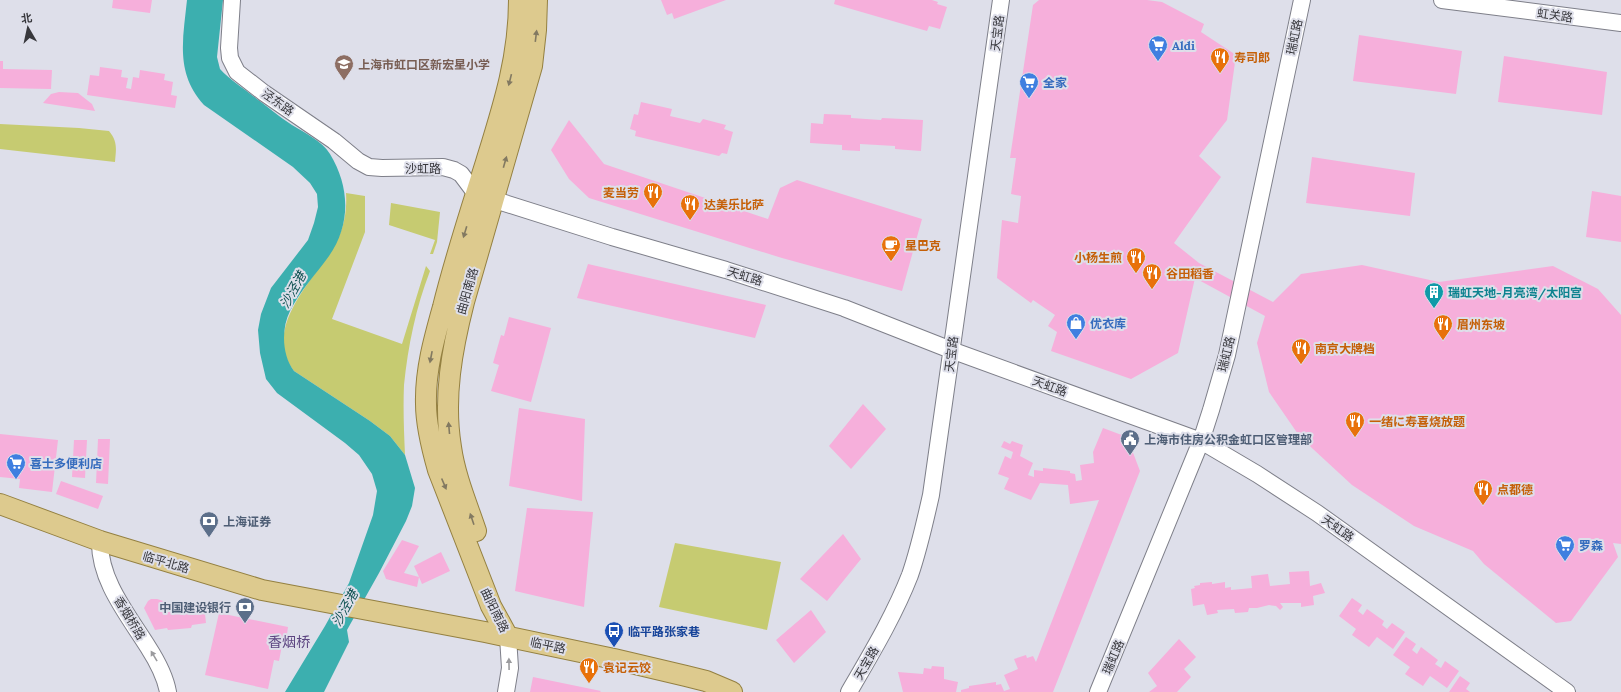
<svg xmlns="http://www.w3.org/2000/svg" width="1621" height="692" viewBox="0 0 1621 692" font-family="Lora,'Noto Sans SC','Noto Sans JP',serif">
<style>
.green{fill:#c6cb71}
.water{fill:#3cafaf}
.building{fill:#f6afdb}
.lines{fill:none;stroke-linecap:round;stroke-linejoin:round}
.minor-casing{stroke:#7e7f89;stroke-width:18}
.major-casing{stroke:#948041;stroke-width:22}
.minor{stroke:#fff;stroke-width:16}
.major{stroke:#ddca8e;stroke-width:20}
.oneway{fill:#827961}
.oneway2{fill:#9b9b9e}
.labels{text-anchor:middle;dominant-baseline:central;stroke-width:4;stroke-linejoin:round;paint-order:stroke}
.street-label{font-size:12px;fill:#37373c;stroke:#dedfea}
.shop-label{font-size:12px;font-weight:bold;fill:#366cbe;stroke:#dedfea;text-anchor:start}
.food-label{font-size:12px;font-weight:bold;fill:#c56008;stroke:#dedfea;text-anchor:start}
.education-label{font-size:12px;font-weight:bold;fill:#785e54;stroke:#dedfea;text-anchor:start}
.culture-label{font-size:12px;font-weight:bold;fill:#0d838f;stroke:#dedfea;text-anchor:start}
.service-label{font-size:12px;font-weight:bold;fill:#4e5e75;stroke:#dedfea;text-anchor:start}
.transit-label{font-size:12px;font-weight:bold;fill:#164399;stroke:#dedfea;text-anchor:start}
.water-label{font-size:13px;font-style:italic;fill:#0b4f4f;stroke:#dedfea}
.quarter-label{font-size:14px;fill:#5c4481;stroke:#dedfea}
</style>
<rect width="100%" height="100%" fill="#dedfea"/>
<!-- green -->
<path class="green" d="M0,124L79,128L109,131C118,142 116,149 115,162L0,149Z
M346,193L365,196V232L332,319L402,344L426,266L430,271C416,307 408,346 404,385C403,408 404,432 405,455L390,436L370,421L294,371C259,325 321,275 339,236C345,223 347,207 346,193Z
M391,203L440,212L437,242L433,254H430L435,240L389,225Z
M675,543L781,562L767,630L659,607Z"/>
<!-- water -->
<path class="water" d="M187,0H223L217,57L220,69C230,80 242,87 253,96C266,105 278,116 292,125C305,133 322,141 330,154C350,187 351,224 329,256C316,274 300,291 290,311C281,329 282,355 294,371L370,421L390,436L405,455L415,488L412,506L406,521L379,573L347,630L349,642L324,692H285L325,626L349,583L373,515L377,491L372,474L359,455L345,443L277,393L266,379L260,353L258,330L261,314L271,288L308,240L314,223L318,207L317,194L310,183L293,167L204,105C175,73 183,39 187,0Z"/>
<!-- building -->
<path class="building" d="M113,0H152L150,13L112,8Z
M661,0H726L674,19L672,13L667,15Z
M835,0H932L938,2L937,4L947,7L940,29L929,26L927,31L834,4Z
M1039,0H1147L1162,2L1204,24L1201,32L1236,55L1227,120L1199,156L1221,177L1174,243L1199,263L1273,302L1301,274L1362,265L1439,282L1553,266L1598,289L1621,315V544L1613,543L1618,557L1571,621L1556,623L1484,564L1473,551L1414,526L1352,485L1300,437L1269,392L1257,343L1265,316L1195,278L1178,353L1131,379L1051,351L1057,332L1048,326L1055,315L1033,300L1031,303L997,278L1002,220L1018,223L1021,196L1011,194L1016,158H1010L1033,5Z
M1359,35L1462,51L1456,94L1353,81Z
M1504,56L1607,72L1602,115L1498,102Z
M0,61H3V69L52,70L51,89L0,88Z
M100,67L122,70L121,77L128,78L126,88L131,89L133,77L139,78L140,70L165,74L164,80L173,82L171,95L177,96L175,108L87,95L90,75L99,76Z
M59,92L78,93L92,104L95,111L43,103L51,94Z
M641,102L672,109L670,116L700,123L703,119L726,125L724,129L733,132L727,154L722,153L719,156L635,136L636,131L630,129L634,114L638,115Z
M824,114L851,115V118L881,120L882,118L923,120L921,151L895,149V146L860,144V151L842,150V145L810,143L811,123L823,124Z
M569,120L604,164L768,219L780,188L797,180L922,219L902,291L782,258L589,198L569,179L551,150Z
M1312,157L1415,173L1410,216L1306,203Z
M1592,191L1621,196V242L1586,237Z
M588,264L766,305L755,338L577,298Z
M509,317L551,328L531,402L491,391L499,365L493,363L501,335L504,336Z
M863,404L886,429L851,469L829,446Z
M519,408L585,419L582,501L509,486Z
M1103,428L1127,437L1140,471L1053,692H961V690L969,688V686L996,682V685L1001,684L1004,691L1010,689L1004,675L1018,669L1014,659L1026,655L1027,658L1033,656L1036,662L1099,500L1070,504L1068,485L1040,483L1031,500L1004,489L1009,478L998,474L1005,456L1011,459L1013,452L1001,447L1004,441L1010,444L1012,441L1023,445L1020,456L1033,463L1028,475L1034,477V470L1043,471V468L1070,471V473L1075,474L1076,481L1082,480L1080,465L1094,463L1093,452Z
M0,434L58,440L52,492L19,488L20,479L0,477Z
M98,439H110L108,484L96,483Z
M74,440H87L85,478L72,477Z
M61,481L103,496L98,509L56,494Z
M527,508L593,512L584,607L515,591Z
M843,534L861,559L827,601L800,579Z
M402,540L419,546L404,573L419,577L414,566L441,552L450,571L422,584L419,577L417,587L386,579L383,571Z
M1309,571L1310,586L1321,583L1325,593L1313,596L1314,605L1301,607V603H1280L1283,607L1280,610L1276,606L1269,605L1257,608H1249L1248,612L1235,613L1234,609L1217,610L1218,613L1207,615L1204,604L1193,606L1191,589L1195,588L1194,586L1200,585V583L1212,582V584L1225,582V588L1231,587V590L1252,588L1251,576L1268,574L1270,586L1290,584L1289,572Z
M1352,598L1362,605L1358,611L1363,615L1367,609L1384,621L1382,625L1387,629L1392,623L1405,632L1393,649L1377,637L1369,647L1352,635L1356,629L1339,616Z
M151,599H157L205,614L206,623L192,625L191,628L168,630L167,628L155,630L144,608L148,601Z
M811,610L826,632L794,663L776,640Z
M219,613L288,627L286,641L283,640L279,661L274,660L268,689L205,675Z
M1406,637L1416,644L1412,650L1417,654L1421,647L1438,660L1435,664L1441,668L1445,661L1459,671L1447,688L1430,676L1423,686L1405,674L1410,667L1393,655Z
M1179,639L1196,657L1184,669L1191,677L1177,692H1149L1157,686L1148,673Z
M932,666L944,667V679L958,682L956,692H903L898,672L923,674L924,668L931,669Z
M1460,676L1470,683L1466,689L1470,692H1449Z
M533,677L601,691L600,692H530Z"/>
<g class="lines">
<defs>
<path id="minor" d="M232,0L229,48L230,58L237,72L264,93L334,141L358,161L369,167L382,168L443,167L454,170L461,174L476,194L612,237L726,270L844,308L951,350L1201,441L1257,474L1317,513L1567,692
M1442,0L1621,23
M100,541C99,580 128,615 148,647C157,661 165,675 168,692
M506,692L510,668L508,637
M849,692C871,654 894,616 910,575C919,549 925,522 931,495L1001,0
M1098,692L1201,441L1211,410L1227,355L1302,0"/>
<path id="major" d="M0,504L100,541L262,590L485,632L614,659L686,676L706,681L732,692
M476,531C467,504 455,476 451,447C443,398 452,349 464,302L532,66L536,30L537,0
M508,637L491,606L438,470C432,449 426,426 426,404C425,371 434,339 443,307C455,258 471,210 486,162C503,107 519,58 519,0"/>
</defs>
<!-- minor casing -->
<use href="#minor" class="minor-casing"/>
<!-- major casing -->
<use href="#major" class="major-casing"/>
<!-- minor -->
<use href="#minor" class="minor"/>
<!-- major -->
<use href="#major" class="major"/>
</g>
<!-- one-way arrows -->
<defs><path id="oneway-solid" d="M-6-.8H1V-3.2L6.5 0L1 3.2V.8H-6Z"/></defs>
<g class="oneway">
<use href="#oneway-solid" transform="translate(536 36) rotate(-83)"/>
<use href="#oneway-solid" transform="translate(510 80) rotate(104)"/>
<use href="#oneway-solid" transform="translate(505 162) rotate(-74)"/>
<use href="#oneway-solid" transform="translate(465 232) rotate(107)"/>
<use href="#oneway-solid" transform="translate(431 357) rotate(101)"/>
<use href="#oneway-solid" transform="translate(449 428) rotate(-95)"/>
<use href="#oneway-solid" transform="translate(444 484) rotate(67)"/>
<use href="#oneway-solid" transform="translate(472 519) rotate(-109)"/>
</g>
<g class="oneway2">
<use href="#oneway-solid" transform="translate(154 656) rotate(-121)"/>
<use href="#oneway-solid" transform="translate(509 664) rotate(-91)"/>
</g>
<!-- icons -->
<defs>
<symbol id="supermarket-pin" viewBox="-11 -11 22 30"><path d="M0 17L-7.5 6A9.5 9.5 0 1 1 7.5 6Z" fill="#3f7fe0" stroke="#dedfea"/><path d="M-6-5.5h2.5l.6 2H6L4.5 2H-2.5L-4.4-4H-6ZM-1.5 3.2a1.3 1.3 0 1 0 .1 0ZM3 3.2a1.3 1.3 0 1 0 .1 0Z" fill="#fff"/></symbol>
<symbol id="restaurant-pin" viewBox="-11 -11 22 30"><path d="M0 17L-7.5 6A9.5 9.5 0 1 1 7.5 6Z" fill="#e8710a" stroke="#dedfea"/><path d="M-5-6h1v4h1v-4h1v4h1v-4h1v5L-1.5 .5V6h-2V.5L-5-1ZM5-6V6H3V1.5H1.5Q1.5-4 5-6Z" fill="#fff"/></symbol>
<symbol id="school-pin" viewBox="-11 -11 22 30"><path d="M0 17L-7.5 6A9.5 9.5 0 1 1 7.5 6Z" fill="#8d6e63" stroke="#dedfea"/><path d="M0-5L7-2L0 1L-7-2ZM-4 1L0 2.5L4 1V4Q0 6-4 4Z" fill="#fff"/></symbol>
<symbol id="cafe-pin" viewBox="-11 -11 22 30"><path d="M0 17L-7.5 6A9.5 9.5 0 1 1 7.5 6Z" fill="#e8710a" stroke="#dedfea"/><path d="M-5.5-4.5H6V0H3Q3 3.5 0 3.5H-2.5Q-5.5 3.5-5.5 0ZM3-3.2v2h1.7v-2ZM-6 4.5H4V6H-6Z" fill="#fff"/></symbol>
<symbol id="building-pin" viewBox="-11 -11 22 30"><path d="M0 17L-7.5 6A9.5 9.5 0 1 1 7.5 6Z" fill="#0f9aa8" stroke="#dedfea"/><path d="M-4-6H4V6H1V3H-1V6H-4ZM-2.5-4.3h1.7v1.8h-1.7ZM.8-4.3h1.7v1.8H.8ZM-2.5-1h1.7V.8h-1.7ZM.8-1h1.7V.8H.8Z" fill="#fff"/></symbol>
<symbol id="shop-pin" viewBox="-11 -11 22 30"><path d="M0 17L-7.5 6A9.5 9.5 0 1 1 7.5 6Z" fill="#3f7fe0" stroke="#dedfea"/><path d="M-5-2.5h2.3a2.7 3.5 0 0 1 5.4 0H5L5.5 6h-11ZM-1.5-2.5h3a1.5 2.3 0 0 0-3 0Z" fill="#fff"/></symbol>
<symbol id="civic-pin" viewBox="-11 -11 22 30"><path d="M0 17L-7.5 6A9.5 9.5 0 1 1 7.5 6Z" fill="#5c6f8a" stroke="#dedfea"/><path d="M-.6-6.5H3V-4.5H.6V-3L4-1V1h2V6H-6V1h2V-1L-.6-3ZM-1.2 2.5V6h2.4V2.5Z" fill="#fff"/></symbol>
<symbol id="bank-pin" viewBox="-11 -11 22 30"><path d="M0 17L-7.5 6A9.5 9.5 0 1 1 7.5 6Z" fill="#5c6f8a" stroke="#dedfea"/><path d="M-6-4H6V4H-6ZM0-2.3a2.3 2.3 0 1 0 0 4.6a2.3 2.3 0 1 0 0-4.6Z" fill="#fff"/></symbol>
<symbol id="bus-pin" viewBox="-11 -11 22 30"><path d="M0 17L-7.5 6A9.5 9.5 0 1 1 7.5 6Z" fill="#1a4fb4" stroke="#dedfea"/><path d="M-5-6H5V4H4V6H2V4H-2V6H-4V4H-5ZM-3.5-4V0h7V-4ZM-3.5 1.2v1.5H-2V1.2ZM2 1.2v1.5H3.5V1.2Z" fill="#fff"/></symbol>
</defs>
<g fill-rule="evenodd">
<use href="#supermarket-pin" x="1147" y="34" width="22" height="30"/>
<use href="#restaurant-pin" x="1209" y="46" width="22" height="30"/>
<use href="#school-pin" x="333" y="53" width="22" height="30"/>
<use href="#supermarket-pin" x="1018" y="71" width="22" height="30"/>
<use href="#restaurant-pin" x="642" y="181" width="22" height="30"/>
<use href="#restaurant-pin" x="679" y="193" width="22" height="30"/>
<use href="#cafe-pin" x="880" y="234" width="22" height="30"/>
<use href="#restaurant-pin" x="1125" y="246" width="22" height="30"/>
<use href="#restaurant-pin" x="1141" y="262" width="22" height="30"/>
<use href="#building-pin" x="1423" y="281" width="22" height="30"/>
<use href="#shop-pin" x="1065" y="312" width="22" height="30"/>
<use href="#restaurant-pin" x="1432" y="313" width="22" height="30"/>
<use href="#restaurant-pin" x="1290" y="337" width="22" height="30"/>
<use href="#restaurant-pin" x="1344" y="410" width="22" height="30"/>
<use href="#civic-pin" x="1119" y="428" width="22" height="30"/>
<use href="#supermarket-pin" x="5" y="452" width="22" height="30"/>
<use href="#restaurant-pin" x="1472" y="478" width="22" height="30"/>
<use href="#bank-pin" x="198" y="510" width="22" height="30"/>
<use href="#supermarket-pin" x="1554" y="534" width="22" height="30"/>
<use href="#bank-pin" x="234" y="596" width="22" height="30"/>
<use href="#bus-pin" x="603" y="620" width="22" height="30"/>
<use href="#restaurant-pin" x="578" y="656" width="22" height="30"/>
</g>
<g class="labels">
<!-- street labels -->
<g class="street-label">
<text transform="translate(1555 15) rotate(8)">虹关路</text>
<text transform="translate(997 33) rotate(-83)">天宝路</text>
<text transform="translate(1294 37) rotate(-78)">瑞虹路</text>
<text transform="translate(278 102) rotate(35)">泾东路</text>
<text x="423" y="168">沙虹路</text>
<text transform="translate(745 276) rotate(17)">天虹路</text>
<text transform="translate(467 291) rotate(-74)">曲阳南路</text>
<text transform="translate(951 354) rotate(-83)">天宝路</text>
<text transform="translate(1226 354) rotate(-76)">瑞虹路</text>
<text transform="translate(1050 386) rotate(20)">天虹路</text>
<text transform="translate(1338 528) rotate(35)">天虹路</text>
<text transform="translate(166 562) rotate(16)">临平北路</text>
<text transform="translate(495 610) rotate(64)">曲阳南路</text>
<text transform="translate(130 618) rotate(59)">香烟桥路</text>
<text transform="translate(548 645) rotate(12)">临平路</text>
<text transform="translate(1113 657) rotate(-67)">瑞虹路</text>
<text transform="translate(866 663) rotate(-60)">天宝路</text>
</g>
<!-- shop labels -->
<g class="shop-label">
<text x="1172" y="45">Aldi</text>
<text x="1043" y="82">全家</text>
<text x="1090" y="323">优衣库</text>
<text x="30" y="463">喜士多便利店</text>
<text x="1579" y="545">罗森</text>
</g>
<!-- food labels -->
<g class="food-label">
<text x="1234" y="57">寿司郎</text>
<text x="639" y="192" text-anchor="end">麦当劳</text>
<text x="704" y="204">达美乐比萨</text>
<text x="905" y="245">星巴克</text>
<text x="1122" y="257" text-anchor="end">小杨生煎</text>
<text x="1166" y="273">谷田稻香</text>
<text x="1457" y="324">眉州东坡</text>
<text x="1315" y="348">南京大牌档</text>
<text x="1369" y="421">一绪に寿喜烧放题</text>
<text x="1497" y="489">点都德</text>
<text x="603" y="667">袁记云饺</text>
</g>
<!-- education labels -->
<g class="education-label">
<text x="358" y="64">上海市虹口区新宏星小学</text>
</g>
<!-- culture labels -->
<g class="culture-label">
<text x="1448" y="292">瑞虹天地-月亮湾/太阳宫</text>
</g>
<!-- service labels -->
<g class="service-label">
<text x="1144" y="439">上海市住房公积金虹口区管理部</text>
<text x="223" y="521">上海证券</text>
<text x="231" y="607" text-anchor="end">中国建设银行</text>
</g>
<!-- transit labels -->
<g class="transit-label">
<text x="628" y="631">临平路张家巷</text>
</g>
<!-- water labels -->
<g class="water-label">
<text transform="translate(293 290) rotate(-61)">沙泾港</text>
<text transform="translate(345 608) rotate(-61)">沙泾港</text>
</g>
<!-- quarter labels -->
<g class="quarter-label">
<text x="289" y="642">香烟桥</text>
</g>
</g>
<!-- north arrow -->
<g transform="translate(28 28) rotate(351)" stroke="#dedfea" stroke-width="3" paint-order="stroke">
<path d="M0-3L7 15L0 10L-7 15Z" fill="#37373c"/>
<text y="-6" font-size="11" font-weight="bold" text-anchor="middle" fill="#37373c">北</text>
</g>
</svg>
